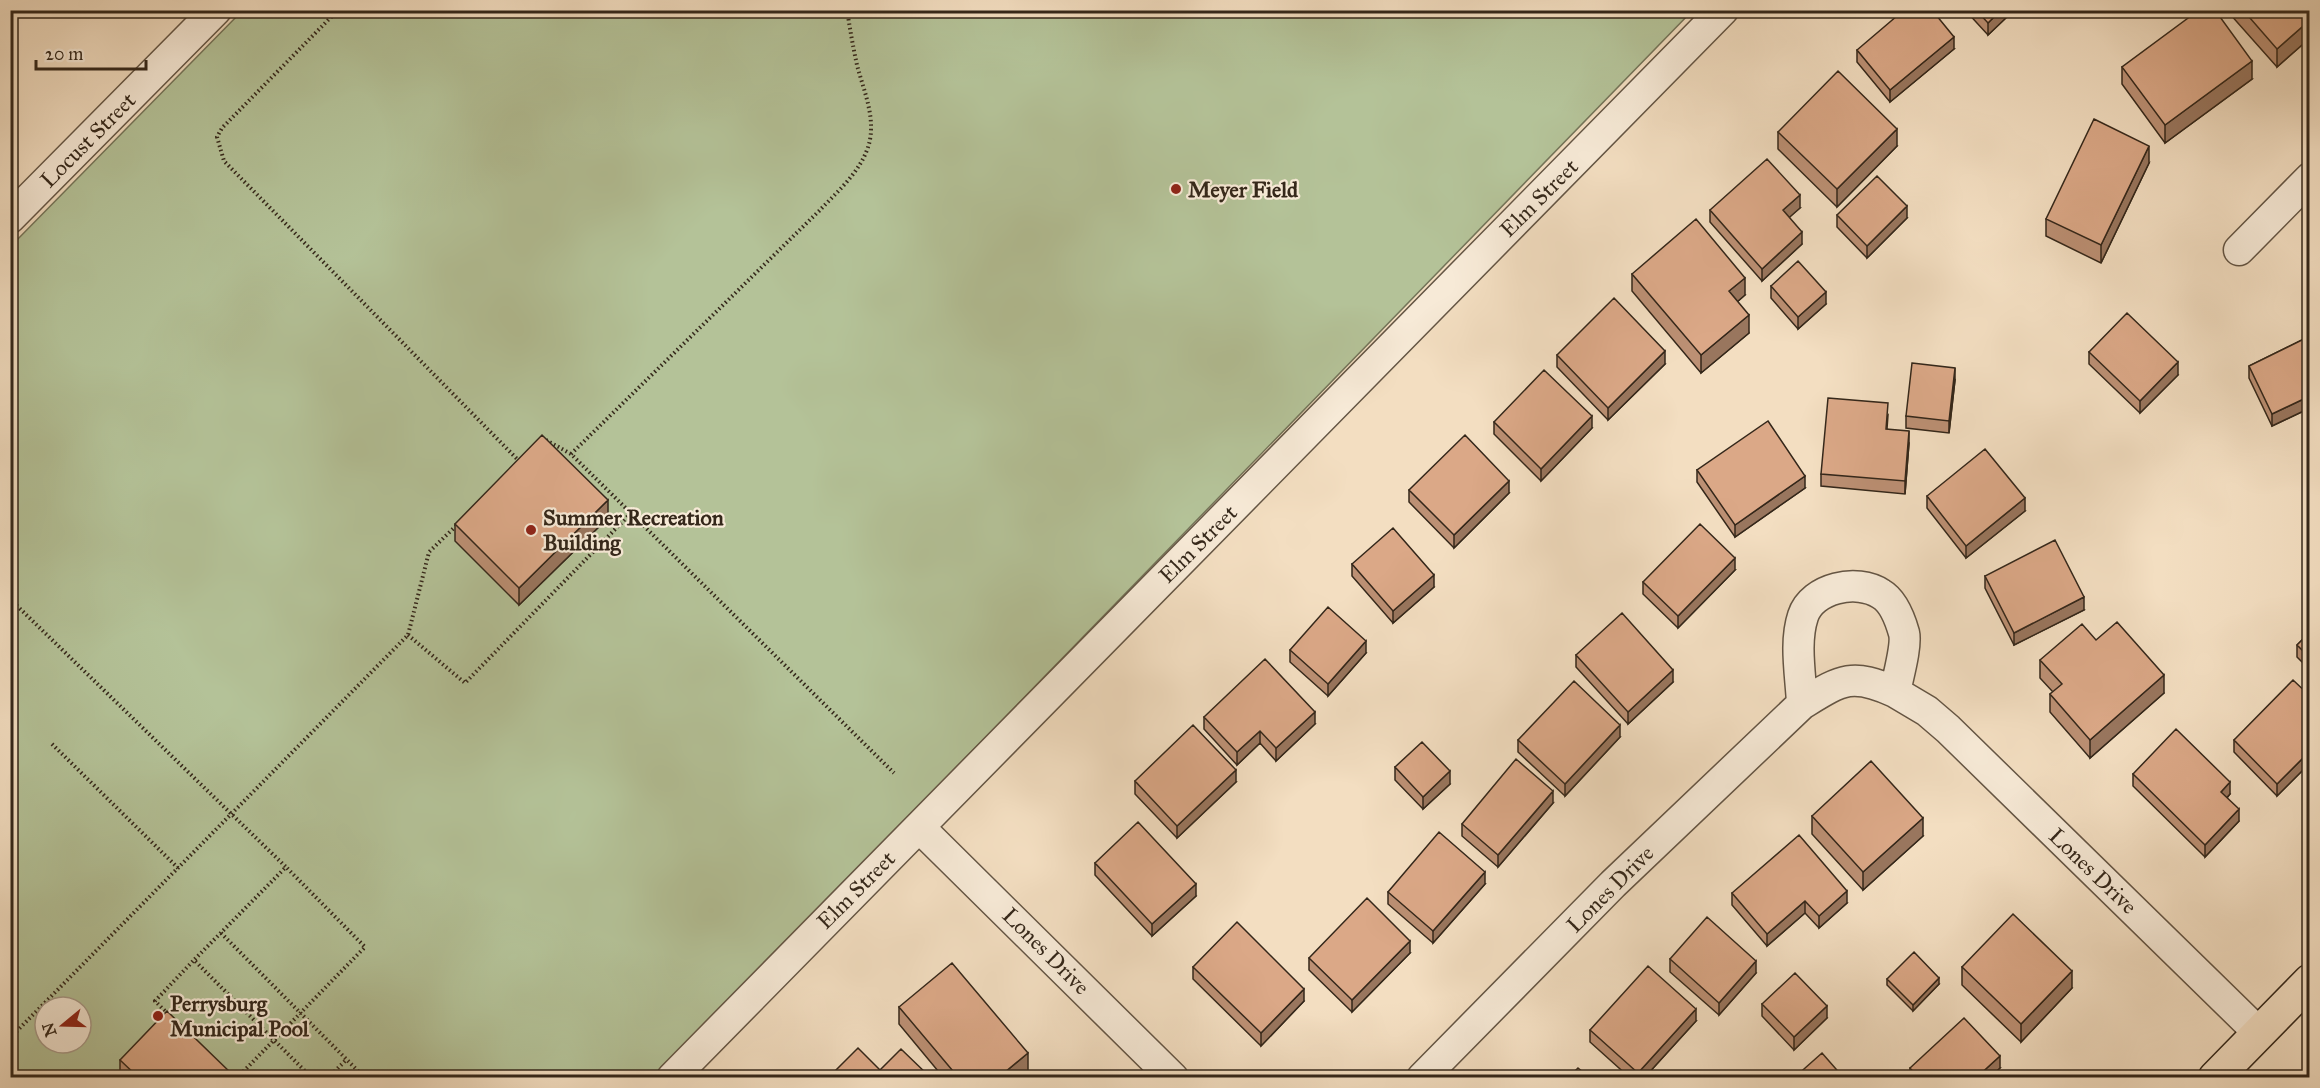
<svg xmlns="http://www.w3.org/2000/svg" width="2320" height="1088" viewBox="0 0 2320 1088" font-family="'IM FELL Great Primer',serif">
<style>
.green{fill:#b4c298;stroke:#747459;stroke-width:1.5;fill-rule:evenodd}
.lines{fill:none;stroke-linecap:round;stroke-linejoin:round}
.street-casing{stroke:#645544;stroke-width:33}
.primary-casing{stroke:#34271a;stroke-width:36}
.path{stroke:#34271a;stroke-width:4;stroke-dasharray:1.5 3;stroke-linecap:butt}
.street{stroke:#f7ead7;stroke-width:30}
.primary{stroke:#f3dec1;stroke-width:33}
.wall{fill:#bc9074;stroke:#34271a;stroke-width:1.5}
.shaded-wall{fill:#99765e;stroke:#34271a;stroke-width:1.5}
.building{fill:#dba887;stroke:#34271a;stroke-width:1.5}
.poi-dot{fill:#8f2418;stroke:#f7ead7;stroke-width:2}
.labels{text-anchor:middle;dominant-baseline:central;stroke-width:4.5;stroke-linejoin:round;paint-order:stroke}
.street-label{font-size:22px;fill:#34271a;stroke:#f7ead7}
.poi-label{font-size:22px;font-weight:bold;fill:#34271a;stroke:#f7ead7;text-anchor:start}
</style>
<rect width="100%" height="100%" fill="#f3dec1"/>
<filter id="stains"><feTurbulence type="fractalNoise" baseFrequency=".00333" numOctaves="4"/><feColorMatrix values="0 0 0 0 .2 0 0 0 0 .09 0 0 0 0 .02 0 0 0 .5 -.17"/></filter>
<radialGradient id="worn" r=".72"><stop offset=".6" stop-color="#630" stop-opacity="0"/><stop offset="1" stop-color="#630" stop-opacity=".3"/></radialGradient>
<!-- green -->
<path class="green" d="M242,11H1692L655,1077L11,1078V246ZM45,1007H81V1043H45Z"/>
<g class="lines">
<defs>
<path id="street" d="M10,218L216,10
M2239,250L2310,178
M1802,704C1841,680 1851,672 1895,692
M919,827L1173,1078
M672,1078L1723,10
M1422,1078L1613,884L1802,704C1801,677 1794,643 1803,616C1812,588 1857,578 1881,594C1893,601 1900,619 1904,633C1907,645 1898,677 1895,692L1927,711L1948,729L2259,1033"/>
<path id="primary" d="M2215,1078L2310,981"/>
</defs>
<!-- street casing -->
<use href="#street" class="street-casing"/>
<!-- primary casing -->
<use href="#primary" class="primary-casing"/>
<!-- path -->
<path class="path" d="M338,10L222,128L217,137L224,161L521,463
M847,10C850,29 853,47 857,65C864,92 878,122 867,150C858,174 836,193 819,211L571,454L894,773
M546,440L571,454
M10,599L286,867L194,960L312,1078
M408,635L465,683L632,512
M52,744L178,868
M221,933L365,1078
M168,1014L155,1001L194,960
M10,1038L408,635L429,552L458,524
M237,1078L365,947L286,867
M328,1078L347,1059"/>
<!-- street -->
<use href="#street" class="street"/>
<!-- primary -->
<use href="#primary" class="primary"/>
</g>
<!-- wall -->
<path class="wall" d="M1965,10H2008V16L1988,35Z
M2229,10H2310V38L2277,67L2229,13Z
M1954,49L1890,102L1857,62V50Z
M2122,67L2252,79L2165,143L2122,84Z
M1778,132L1897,146L1837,207L1778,149Z
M2149,163L2101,263L2046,236V219Z
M1800,208L1789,217L1802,244L1762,281L1710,222V210Z
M1837,215L1907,218L1867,258L1837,227Z
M1632,274L1745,295L1737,302L1749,333L1701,373L1632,291Z
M1771,286L1826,304L1798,329L1771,298Z
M2310,336V408L2272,426L2249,378V366Z
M2089,352L2178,375L2140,413L2089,364Z
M1557,355L1665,364L1608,420L1557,367Z
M1955,380L1949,433L1906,428V416Z
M1888,415L1887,429L1909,443L1905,494L1821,486V474Z
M1494,422L1592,428L1541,481L1494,434Z
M1697,470L1805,488L1735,537L1697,482Z
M1409,490L1509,493L1454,548L1409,502Z
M1927,496L2025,511L1966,558L1927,508Z
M608,518L519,605L455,541V524Z
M1352,564L1434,587L1393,623L1352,576Z
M1735,570L1678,628L1643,594V582Z
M1985,576L2084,610L2014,645L1985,588Z
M2310,632V670L2297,657V645Z
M2096,640L2164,693L2090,758L2050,712V694L2053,692L2040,678V660Z
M1290,650L1366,653L1328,696L1290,662Z
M1576,655L1673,682L1628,724L1576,667Z
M2310,696V763L2277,796L2234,752V740Z
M1204,717L1315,724L1276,761L1260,743L1237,765L1204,729Z
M1620,737L1565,796L1518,752V740Z
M1395,767L1450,784L1423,809L1395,780Z
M2133,774L2230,794L2227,798L2239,821L2205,857L2133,786Z
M1135,781L1236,782L1177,838L1135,794Z
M1553,803L1498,867L1462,836V824Z
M1812,816L1923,836L1863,890L1812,834Z
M1095,863L1196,896L1152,936L1095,875Z
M1485,884L1433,943L1388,904V892Z
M1732,893L1847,903L1819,928L1805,913L1767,946L1732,905Z
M1410,953L1352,1012L1309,970V958Z
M1670,959L1756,973L1719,1015L1670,972Z
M1193,967L1304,1001L1261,1046L1193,979Z
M1962,967L2072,988L2021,1042L1962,985Z
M1887,979L1939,984L1913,1011L1887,985Z
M1762,1004L1827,1018L1794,1050L1762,1016Z
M899,1007L1028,1071L1020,1077H943L899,1024Z
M1696,1021L1645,1077H1629L1590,1042V1030Z
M120,1060L235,1077H120Z
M1910,1068H2000L1990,1077H1910Z"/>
<!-- shaded-wall -->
<path class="shaded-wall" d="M2001,10H2008V16L1988,35V23Z
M2310,20V38L2277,67V49Z
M1954,37V49L1890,102V90Z
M2252,61V79L2165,143V125Z
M1897,129V146L1837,207V189Z
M2149,146V163L2101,263V245Z
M1800,195V208L1783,223V210Z
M1907,206V218L1867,258V246Z
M1802,232V244L1762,281V269Z
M1745,278V295L1729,309V291Z
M1826,292V304L1798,329V317Z
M1749,315V333L1701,373V355Z
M1665,351V364L1608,420V408Z
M2178,362V375L2140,413V401Z
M1955,368V380L1949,433V421Z
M2310,396V408L2272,426V414Z
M1592,416V428L1541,481V469Z
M1909,431V443L1905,494V481Z
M1805,476V488L1735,537V525Z
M1509,481V493L1454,548V535Z
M2025,498V511L1966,558V546Z
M608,500V518L519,605V588Z
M1735,558V570L1678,628V616Z
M1434,575V587L1393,623V611Z
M2084,597V610L2014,645V633Z
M1366,641V653L1328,696V684Z
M1673,670V682L1628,724V712Z
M2164,675V693L2090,758V740Z
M1315,712V724L1276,761V748Z
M1620,725V737L1565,796V784Z
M1260,731V743L1237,765V752Z
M2310,751V763L2277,796V784Z
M1236,770V782L1177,838V826Z
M1450,771V784L1423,809V797Z
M2230,782V794L2221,804V792Z
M1553,791V803L1498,867V855Z
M2239,809V821L2205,857V845Z
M1923,818V836L1863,890V872Z
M1485,872V884L1433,943V931Z
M1196,884V896L1152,936V924Z
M1847,891V903L1819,928V916Z
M1805,901V913L1767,946V934Z
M1410,941V953L1352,1012V1000Z
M1756,961V973L1719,1015V1003Z
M2072,971V988L2021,1042V1024Z
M1939,978V984L1913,1011V1005Z
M1304,989V1001L1261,1046V1033Z
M1827,1006V1018L1794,1050V1037Z
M1696,1009V1021L1645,1077H1638V1073Z
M1028,1053V1071L1020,1077H999Z
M2000,1056V1068L1990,1077H1977Z"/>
<!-- building -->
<path class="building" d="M1904,10H1932L1954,37L1890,90L1857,50Z
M1976,10H2001L1988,23Z
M2199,10H2215L2252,61L2165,125L2122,67Z
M2243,10H2310V20L2277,49Z
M1838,71L1897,129L1837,189L1778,132Z
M2094,119L2149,146L2101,245L2046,219Z
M1767,159L1800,195L1783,210L1802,232L1762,269L1710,210Z
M1877,176L1907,206L1867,246L1837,215Z
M1696,219L1745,278L1729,291L1749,315L1701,355L1632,274Z
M1798,261L1826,292L1798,317L1771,286Z
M1614,298L1665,351L1608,408L1557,355Z
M2127,313L2178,362L2140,401L2089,352Z
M2310,336V396L2272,414L2249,366Z
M1912,363L1955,368L1949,421L1906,416Z
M1544,370L1592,416L1541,469L1494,422Z
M1828,398L1888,403L1886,429L1909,431L1905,481L1821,474Z
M1768,421L1805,476L1735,525L1697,470Z
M542,435L608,500L519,588L455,524Z
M1465,435L1509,481L1454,535L1409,490Z
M1985,449L2025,498L1966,546L1927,496Z
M1700,524L1735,558L1678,616L1643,582Z
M1393,528L1434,575L1393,611L1352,564Z
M2055,540L2084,597L2014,633L1985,576Z
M1328,607L1366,641L1328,684L1290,650Z
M1622,613L1673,670L1628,712L1576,655Z
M2117,622L2164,675L2090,740L2050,694L2062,684L2040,660L2082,624L2096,640Z
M2310,632V658L2297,645Z
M1265,659L1315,712L1276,748L1260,731L1237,752L1204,717Z
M2293,680L2310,696V751L2277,784L2234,740Z
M1574,681L1620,725L1565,784L1518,740Z
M1193,725L1236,770L1177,826L1135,781Z
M2176,729L2230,782L2221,792L2239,809L2205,845L2133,774Z
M1422,742L1450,771L1423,797L1395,767Z
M1516,759L1553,791L1498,855L1462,824Z
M1871,761L1923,818L1863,872L1812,816Z
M1138,822L1196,884L1152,924L1095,863Z
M1439,832L1485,872L1433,931L1388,892Z
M1799,835L1847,891L1819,916L1805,901L1767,934L1732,893Z
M1367,898L1410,941L1352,1000L1309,958Z
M2013,914L2072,971L2021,1024L1962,967Z
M1707,917L1756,961L1719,1003L1670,959Z
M1237,922L1304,989L1261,1033L1193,967Z
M1914,952L1939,978L1913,1005L1887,979Z
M952,963L1028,1053L999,1077H958L899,1007Z
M1648,966L1696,1009L1638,1073L1590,1030Z
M1795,973L1827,1006L1794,1037L1762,1004Z
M167,1011L235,1077H138L120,1060Z
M1964,1018L2000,1056L1977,1077H1918L1910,1068Z
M858,1048L880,1070L901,1049L930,1077H829Z
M1822,1053L1843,1077H1795Z
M1578,1068L1589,1077H1569Z"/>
<!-- markers -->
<g class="poi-dot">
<circle cx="1176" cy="189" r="6"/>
<circle cx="531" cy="530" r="6"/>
<circle cx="158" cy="1016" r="6"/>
</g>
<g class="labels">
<!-- street labels -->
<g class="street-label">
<text transform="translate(88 140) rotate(-45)">Locust Street</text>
<text transform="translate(1539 198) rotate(-45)">Elm Street</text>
<text transform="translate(1198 544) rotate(-45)">Elm Street</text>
<text transform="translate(2093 871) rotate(44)">Lones Drive</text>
<text transform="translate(1610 889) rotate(-45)">Lones Drive</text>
<text transform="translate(856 890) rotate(-45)">Elm Street</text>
<text transform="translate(1046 951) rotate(45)">Lones Drive</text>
</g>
<!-- poi labels -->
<g class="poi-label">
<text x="1188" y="189">Meyer Field</text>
<text x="543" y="517">Summer Recreation<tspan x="543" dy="25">Building</tspan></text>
<text x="170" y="1003">Perrysburg<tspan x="170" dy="25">Municipal Pool</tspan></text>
</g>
</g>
<!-- margin -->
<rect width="2320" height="1088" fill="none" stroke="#f3dec1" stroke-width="36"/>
<rect x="12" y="12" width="2296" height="1064" fill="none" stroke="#34271a" stroke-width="3"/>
<rect x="18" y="18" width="2284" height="1052" fill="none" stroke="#34271a" stroke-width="1.5"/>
<!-- north arrow -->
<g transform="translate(63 1025) rotate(251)"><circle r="28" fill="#f7ead7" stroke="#a99c8b" stroke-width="1.5"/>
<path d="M0-4.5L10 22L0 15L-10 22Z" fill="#8f2418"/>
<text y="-9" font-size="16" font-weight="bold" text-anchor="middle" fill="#34271a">N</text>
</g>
<!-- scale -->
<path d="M36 60v9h110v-9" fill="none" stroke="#34271a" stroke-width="3"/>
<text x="45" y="60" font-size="18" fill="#34271a" stroke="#f7ead7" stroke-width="4.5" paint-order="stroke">20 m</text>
<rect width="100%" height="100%" filter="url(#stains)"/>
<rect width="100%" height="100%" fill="url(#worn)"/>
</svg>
